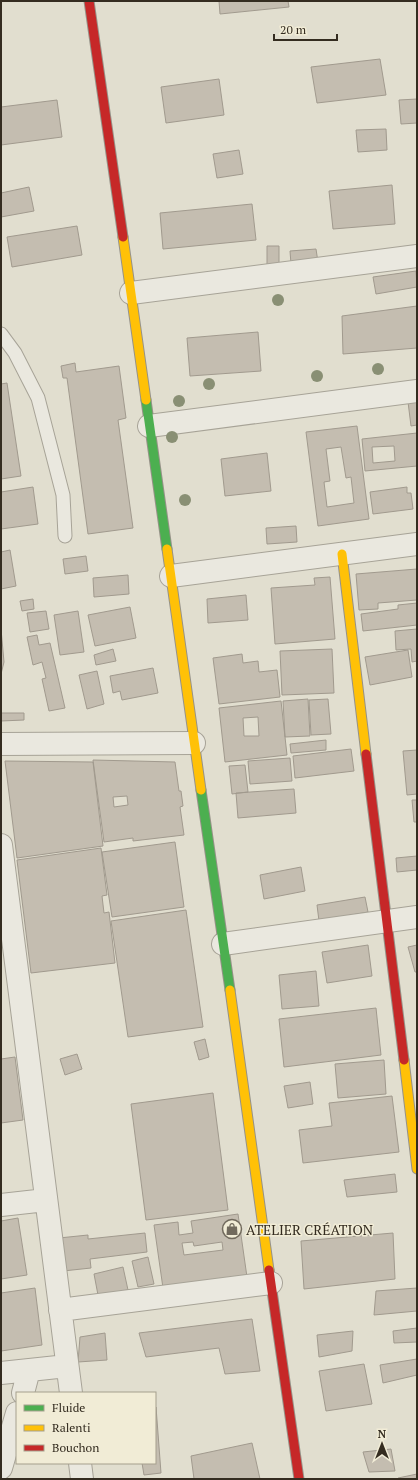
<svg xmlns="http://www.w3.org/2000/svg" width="418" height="1480" viewBox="0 0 418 1480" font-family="'PT Serif',serif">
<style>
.building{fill:#c4bdb0;stroke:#a19a8e;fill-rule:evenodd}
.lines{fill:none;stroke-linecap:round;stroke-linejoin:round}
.lane-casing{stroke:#a7a397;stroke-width:15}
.street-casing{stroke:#a7a397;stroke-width:24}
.fast-casing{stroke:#969288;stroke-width:11}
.slow-casing{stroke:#969288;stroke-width:11}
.jam-casing{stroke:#969288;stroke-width:11}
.lane{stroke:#eae8df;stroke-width:13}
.street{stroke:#eae8df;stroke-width:22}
.fast{stroke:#4caf50;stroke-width:9}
.slow{stroke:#ffc107;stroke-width:9}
.jam{stroke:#c62828;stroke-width:9}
.tree{fill:#898f74}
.labels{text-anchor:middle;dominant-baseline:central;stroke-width:3;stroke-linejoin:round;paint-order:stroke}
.poi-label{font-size:14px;fill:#342c20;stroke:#f1ecd6;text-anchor:start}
</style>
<rect width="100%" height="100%" fill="#e1decf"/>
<!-- building -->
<path class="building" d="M219,1H288L289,7L220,14Z
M380,59L386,95L317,103L311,67Z
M219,79L224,115L166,123L161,87Z
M417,99V123L401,124L399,100Z
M57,100L62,137L1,145V107Z
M386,129L387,150L358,152L356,130Z
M239,150L243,174L217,178L213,154Z
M392,185L395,224L333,229L329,191Z
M29,187L34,211L1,217V193Z
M252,204L256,240L163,249L160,213Z
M77,226L82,255L12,267L7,237Z
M267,246H279V267L267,268Z
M316,249L318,262L291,264L290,251Z
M416,271L417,287L376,294L373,277Z
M417,306V348L343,354L342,316Z
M258,332L261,371L190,376L187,338Z
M75,363L76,372L119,366L126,418L118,420L133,528L88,534L67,378H63L61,366Z
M7,383L21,476L1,479V384Z
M417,401V425L411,426L408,402Z
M357,426L369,519L318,526L306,432ZM341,447L346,478L351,477L354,503L327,507L324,482L330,481L326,449Z
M417,433V466L365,471L362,439ZM394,446L395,461L373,463L372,447Z
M267,453L271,491L225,496L221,459Z
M33,487L38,524L1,529V492Z
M407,487V493H411L413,509L373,514L370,492Z
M296,526L297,542L267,544L266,528Z
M10,550L16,586L1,589V552Z
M86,556L88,571L65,574L63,559Z
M417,569V600L378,603V609L359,610L356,574Z
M128,575L129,594L94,597L93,578Z
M330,577L335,639L275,644L271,588L315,585L314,578Z
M246,595L248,620L208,623L207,599Z
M33,599L34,609L22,611L20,601Z
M417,603V625L363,631L361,614L398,609V605Z
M130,607L136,638L95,646L88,615Z
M46,611L49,629L30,632L27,613Z
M78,611L84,652L60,655L54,615Z
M1,629L4,662L1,674Z
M417,629V661L412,662L411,649L396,650L395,631Z
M37,635L39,645L50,643L65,708L49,711L42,679L46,678L42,662L33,665L27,637Z
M113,649L116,661L96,665L94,655Z
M332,649L334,693L282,695L280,651Z
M408,650L412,677L370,685L365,657Z
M242,654L243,663L258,661L259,672L277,670L280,697L219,704L213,658Z
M153,668L158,693L122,700L120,691L113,693L110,676Z
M97,671L104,704L87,709L79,675Z
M308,699L310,736L285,737L283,701Z
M328,699L331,734L311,735L309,700Z
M281,701L287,755L225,762L219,708ZM258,717L259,736H244L243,718Z
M1,713H24V720L1,721Z
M326,740V750L291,753L290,744Z
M351,749L354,771L295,778L293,756Z
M417,750V794L407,795L403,751Z
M290,758L292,781L250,784L248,761Z
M93,760L175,762L179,791H181L183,806L180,807L184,835L133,841V838L104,842ZM127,796L128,805L114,807L113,797Z
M5,761L93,762L103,846L17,858Z
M245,765L248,792L232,794L229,766Z
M294,789L296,813L238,818L236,793Z
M412,800H417V822H414Z
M175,842L184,907L112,917L102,852Z
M101,848L107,895L102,896L104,913L109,912L115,963L31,973L17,860Z
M417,856V870L397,872L396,858Z
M301,867L305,891L264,899L260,875Z
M365,897L368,912L319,921L317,905Z
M186,910L203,1027L128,1037L111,921Z
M368,945L372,976L327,983L322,952Z
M417,945V972H415L408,947Z
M316,971L319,1006L282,1009L279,975Z
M376,1008L381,1055L284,1067L279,1019Z
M205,1039L209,1057L199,1060L194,1042Z
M77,1054L82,1069L65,1075L60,1059Z
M15,1057L23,1120L1,1123V1059Z
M384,1060L386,1094L338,1098L335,1064Z
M310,1082L313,1104L288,1108L284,1086Z
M213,1093L228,1210L146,1220L131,1104Z
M392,1096L399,1152L303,1163L299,1130L332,1126L329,1103Z
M395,1174L397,1192L347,1197L344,1180Z
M238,1214L247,1277L163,1288L154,1225L178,1222L179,1235L193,1233L191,1221ZM193,1242L194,1246L222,1242L223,1250L184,1255L182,1243Z
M18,1218L27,1275L1,1279V1221Z
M145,1233L147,1252L90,1259L91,1268L63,1271L59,1238L88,1235V1239Z
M393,1233L395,1279L304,1289L301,1241Z
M148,1257L154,1284L138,1287L132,1261Z
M123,1267L128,1290L98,1295L94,1274Z
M35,1288L42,1345L1,1351V1293Z
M417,1288V1311L374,1315L376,1291Z
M252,1319L260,1371L225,1374L219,1348L146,1357L139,1333Z
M417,1328V1342L394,1343L393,1331Z
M353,1331L352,1351L319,1357L317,1335Z
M105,1333L107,1360L78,1362L80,1337Z
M417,1359V1375L383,1383L380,1365Z
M364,1364L372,1404L326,1411L319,1371Z
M156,1407L161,1473L144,1475L142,1463H155Z
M252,1443L260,1479H194L191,1456Z
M391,1449L395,1471L369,1472L363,1452Z
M417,1474V1479H398V1478Z"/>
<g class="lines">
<defs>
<path id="lane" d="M1,334L15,353L38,398L63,495L65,536"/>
<path id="street" d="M131,293L417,256
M149,426L417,391
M171,576L417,544
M1,744L194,743
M1,845L71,1393
M223,944L417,917
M1,1205L46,1200
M60,1310L271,1283
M1,1373L67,1366
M23,1393L29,1370
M80,1463L82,1479
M1,1468L17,1413"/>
<path id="fast" d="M146,400L167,549
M201,790L230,990"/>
<path id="slow" d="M123,237L146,400
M167,549L201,790
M342,554L366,754
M230,990L269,1270
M404,1060L417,1169"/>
<path id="jam" d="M89,1L123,237
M366,754L404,1060
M269,1270L299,1479"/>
</defs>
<!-- lane casing -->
<use href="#lane" class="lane-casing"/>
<!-- street casing -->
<use href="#street" class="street-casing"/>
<!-- fast casing -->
<use href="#fast" class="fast-casing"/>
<!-- slow casing -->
<use href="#slow" class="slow-casing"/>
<!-- jam casing -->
<use href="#jam" class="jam-casing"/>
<!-- lane -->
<use href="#lane" class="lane"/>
<!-- street -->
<use href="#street" class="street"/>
<!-- fast -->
<use href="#fast" class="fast"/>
<!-- slow -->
<use href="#slow" class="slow"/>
<!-- jam -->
<use href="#jam" class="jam"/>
</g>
<!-- trees -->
<g class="tree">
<circle cx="278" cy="300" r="6"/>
<circle cx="378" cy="369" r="6"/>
<circle cx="317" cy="376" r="6"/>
<circle cx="209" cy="384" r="6"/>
<circle cx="179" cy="401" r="6"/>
<circle cx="172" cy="437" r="6"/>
<circle cx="185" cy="500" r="6"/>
</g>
<!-- icons -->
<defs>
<symbol id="shop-ring" viewBox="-11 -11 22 22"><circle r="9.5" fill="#f1ecd6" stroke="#716a5d" stroke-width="1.5"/><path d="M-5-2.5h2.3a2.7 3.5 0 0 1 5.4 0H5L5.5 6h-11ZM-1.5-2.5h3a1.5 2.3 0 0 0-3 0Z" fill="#716a5d"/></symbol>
</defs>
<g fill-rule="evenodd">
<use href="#shop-ring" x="221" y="1218" width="22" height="22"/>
</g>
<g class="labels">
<!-- poi labels -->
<g class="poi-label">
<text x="246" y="1229">ATELIER CRÉATION</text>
</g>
</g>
<!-- border -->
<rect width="418" height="1480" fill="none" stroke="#342c20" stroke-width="4"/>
<!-- legend -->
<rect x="16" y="1392" width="140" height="72" fill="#f1ecd6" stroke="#a59f8d"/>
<rect x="24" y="1405" width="20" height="6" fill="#4caf50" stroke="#a59f8d"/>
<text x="52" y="1412" font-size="12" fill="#342c20">Fluide</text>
<rect x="24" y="1425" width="20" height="6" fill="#ffc107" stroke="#a59f8d"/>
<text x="52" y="1432" font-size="12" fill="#342c20">Ralenti</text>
<rect x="24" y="1445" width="20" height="6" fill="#c62828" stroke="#a59f8d"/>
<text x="52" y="1452" font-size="12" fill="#342c20">Bouchon</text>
<!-- north arrow -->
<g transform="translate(382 1444)" stroke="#f1ecd6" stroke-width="3" paint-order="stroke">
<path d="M0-3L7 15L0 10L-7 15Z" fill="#342c20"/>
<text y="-6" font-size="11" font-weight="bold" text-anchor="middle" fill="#342c20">N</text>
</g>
<!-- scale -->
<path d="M274 34v6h63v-6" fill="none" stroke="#342c20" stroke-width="2"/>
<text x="280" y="34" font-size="12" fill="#342c20" stroke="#f1ecd6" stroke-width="3" paint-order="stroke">20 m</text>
</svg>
